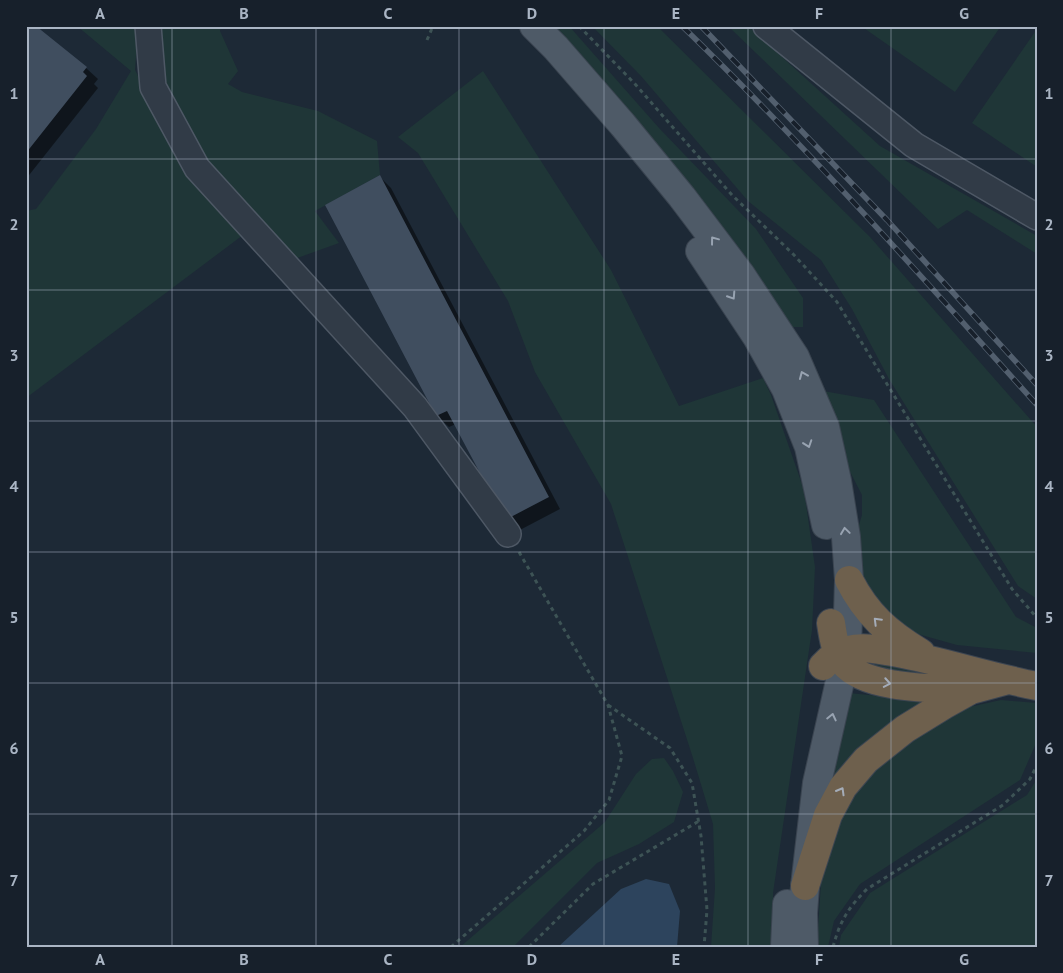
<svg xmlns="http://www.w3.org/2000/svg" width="1063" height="973" viewBox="0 0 1063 973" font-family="'PT Sans',sans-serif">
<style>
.green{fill:#1f3637}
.water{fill:#2d445d}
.shadow{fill:#0007}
.building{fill:#404e5f}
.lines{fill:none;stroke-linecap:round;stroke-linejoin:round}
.minor-casing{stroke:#4e5865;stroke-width:28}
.major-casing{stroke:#3a4450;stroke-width:30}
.highway-casing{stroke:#3c4551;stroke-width:30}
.path{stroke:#3d5355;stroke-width:3;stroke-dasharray:4 4;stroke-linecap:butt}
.minor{stroke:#313b47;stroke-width:25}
.major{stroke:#4e5a67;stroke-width:28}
.highway{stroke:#6e604d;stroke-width:28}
.rail-casing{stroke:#525f6e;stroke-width:5.5}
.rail{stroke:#17202b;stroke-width:4;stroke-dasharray:11;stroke-linecap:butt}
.oneway{stroke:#98a3b1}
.oneway2{stroke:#a4acb8}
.grid{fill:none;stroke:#aab5c4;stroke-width:1;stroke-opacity:0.55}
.neatline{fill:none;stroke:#aab5c4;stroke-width:2}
.grid-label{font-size:16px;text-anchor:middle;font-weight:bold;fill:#aab5c4}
</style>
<rect width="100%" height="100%" fill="#1d2936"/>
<!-- green -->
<path class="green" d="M77,26H138L135,70L180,155L243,235L26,398V211L36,209L96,129L131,71Z
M160,26H221L220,31L238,71L228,84L242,92L318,111L377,141L380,175L315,211L339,243L289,261L214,174L164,88Z
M549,26H569L659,128L756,229L803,298V327H788Z
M592,26H657L870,237L1037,427V599L1018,586L889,379L852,309L821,260L748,201L641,76Z
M728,26H748L880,146L1037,236V254L967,210L938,229Z
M861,26H1001L955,92Z
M1037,29V167L972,123Z
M483,71L611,270L679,406L763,378L771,395L804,490L815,567L812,630L773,893V947H711L715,888L713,824L693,758L611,504L535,372L508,301L418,153L398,137Z
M823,391L874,400L1016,617L1037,628V653L957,645L907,631L882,609L861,576L856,534L862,515V495L845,462Z
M876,656L932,672V675L876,669L861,662Z
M849,693L939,702L824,792Z
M1001,700L1037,703V741L1020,780L860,884L834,921L828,947H817L822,866L838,816L862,778L893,749L960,709Z
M664,758L673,771L683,792L674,822L639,844L597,863L513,947H460L605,822L636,774L652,759Z
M1037,779V947H839L841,935L870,893L1027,795Z"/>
<!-- water -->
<path class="water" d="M646,879L669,884L680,911L677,947H558L621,889Z"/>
<!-- shadow -->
<path class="shadow" d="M26,34L86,68L98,79L94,84L98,88L26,179Z
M380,177L391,188L560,509L518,531L456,424L449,427L437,416L326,205Z"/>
<!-- building -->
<path class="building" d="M31,26H36L87,67L83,72L87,76L26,153V32Z
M380,175L549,497L505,520L447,411L436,416L325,205Z"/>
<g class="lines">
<defs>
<path id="minor" d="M148,26L153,87L197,168L415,407L508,534
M766,26L914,145L1037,217"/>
<path id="major" d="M534,26L556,48L623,125L682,197L741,275L795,357L825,427L837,481L846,537L849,580L847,650L817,783L805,886L803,913L804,947
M700,251L757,337L786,389L809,447L826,525
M785,947L787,904"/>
<path id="highway" d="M849,580C867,615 888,633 921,653
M831,623C833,636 835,652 844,663C866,690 938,688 971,690
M823,666C830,658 837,652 848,650C864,646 882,650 898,653C945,662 990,677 1037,686
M805,886L828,815L843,787L866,760L905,729L944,705L971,690L1008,680"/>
</defs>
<!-- minor casing -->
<use href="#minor" class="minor-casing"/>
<!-- major casing -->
<use href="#major" class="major-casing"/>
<!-- highway casing -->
<use href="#highway" class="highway-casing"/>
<!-- path -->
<path class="path" d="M579,26L635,84L732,195L794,255L837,302L1012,589L1037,618
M427,40L433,26
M608,705L670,748L692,783L701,836L707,910L704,947
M451,947L584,831L609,800L622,756L608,705L519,552
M529,947L593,884L699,821
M833,947C840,921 848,908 867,889L1003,805L1030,779L1037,765"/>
<!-- minor -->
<use href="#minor" class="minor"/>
<!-- major -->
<use href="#major" class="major"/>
<!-- highway -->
<use href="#highway" class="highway"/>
<defs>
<path id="rail" d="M682,26C807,147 921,276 1037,405
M701,26L887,220L1037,385"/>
</defs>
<!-- rail casing -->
<use href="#rail" class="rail-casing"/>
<!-- rail -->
<use href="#rail" class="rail"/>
</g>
<!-- one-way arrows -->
<defs><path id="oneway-chevron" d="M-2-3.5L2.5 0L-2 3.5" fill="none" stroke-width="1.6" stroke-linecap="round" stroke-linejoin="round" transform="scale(1.25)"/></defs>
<g class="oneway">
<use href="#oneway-chevron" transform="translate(714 240) rotate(-127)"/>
<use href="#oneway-chevron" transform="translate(732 296) rotate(57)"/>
<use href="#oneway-chevron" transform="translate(803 375) rotate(-113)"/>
<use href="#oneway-chevron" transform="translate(808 444) rotate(71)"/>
<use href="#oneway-chevron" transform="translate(845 531) rotate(-98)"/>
<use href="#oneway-chevron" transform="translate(832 717) rotate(-77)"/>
</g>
<g class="oneway2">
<use href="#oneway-chevron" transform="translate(877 621) rotate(-135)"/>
<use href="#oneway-chevron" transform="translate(887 683) rotate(10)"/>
<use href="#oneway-chevron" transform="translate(841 791) rotate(-60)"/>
</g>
<!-- grid -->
<path class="grid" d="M172,26V947M316,26V947M459,26V947M604,26V947M748,26V947M891,26V947M26,159H1037M26,290H1037M26,421H1037M26,552H1037M26,683H1037M26,814H1037"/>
<!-- border -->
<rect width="1063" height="973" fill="none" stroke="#17202b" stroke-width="55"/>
<rect x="28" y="28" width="1008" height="918" class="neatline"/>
<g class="grid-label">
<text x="100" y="19">A</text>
<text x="244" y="19">B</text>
<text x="388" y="19">C</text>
<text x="532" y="19">D</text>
<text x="676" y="19">E</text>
<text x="819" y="19">F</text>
<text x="964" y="19">G</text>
<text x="14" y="99">1</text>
<text x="1049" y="99">1</text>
<text x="14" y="230">2</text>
<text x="1049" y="230">2</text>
<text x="14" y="361">3</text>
<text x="1049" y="361">3</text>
<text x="14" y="492">4</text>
<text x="1049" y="492">4</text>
<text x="14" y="623">5</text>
<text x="1049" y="623">5</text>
<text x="14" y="754">6</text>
<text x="1049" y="754">6</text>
<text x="14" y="886">7</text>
<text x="1049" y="886">7</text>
<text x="100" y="965">A</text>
<text x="244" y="965">B</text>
<text x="388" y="965">C</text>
<text x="532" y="965">D</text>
<text x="676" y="965">E</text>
<text x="819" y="965">F</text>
<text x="964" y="965">G</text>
</g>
</svg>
